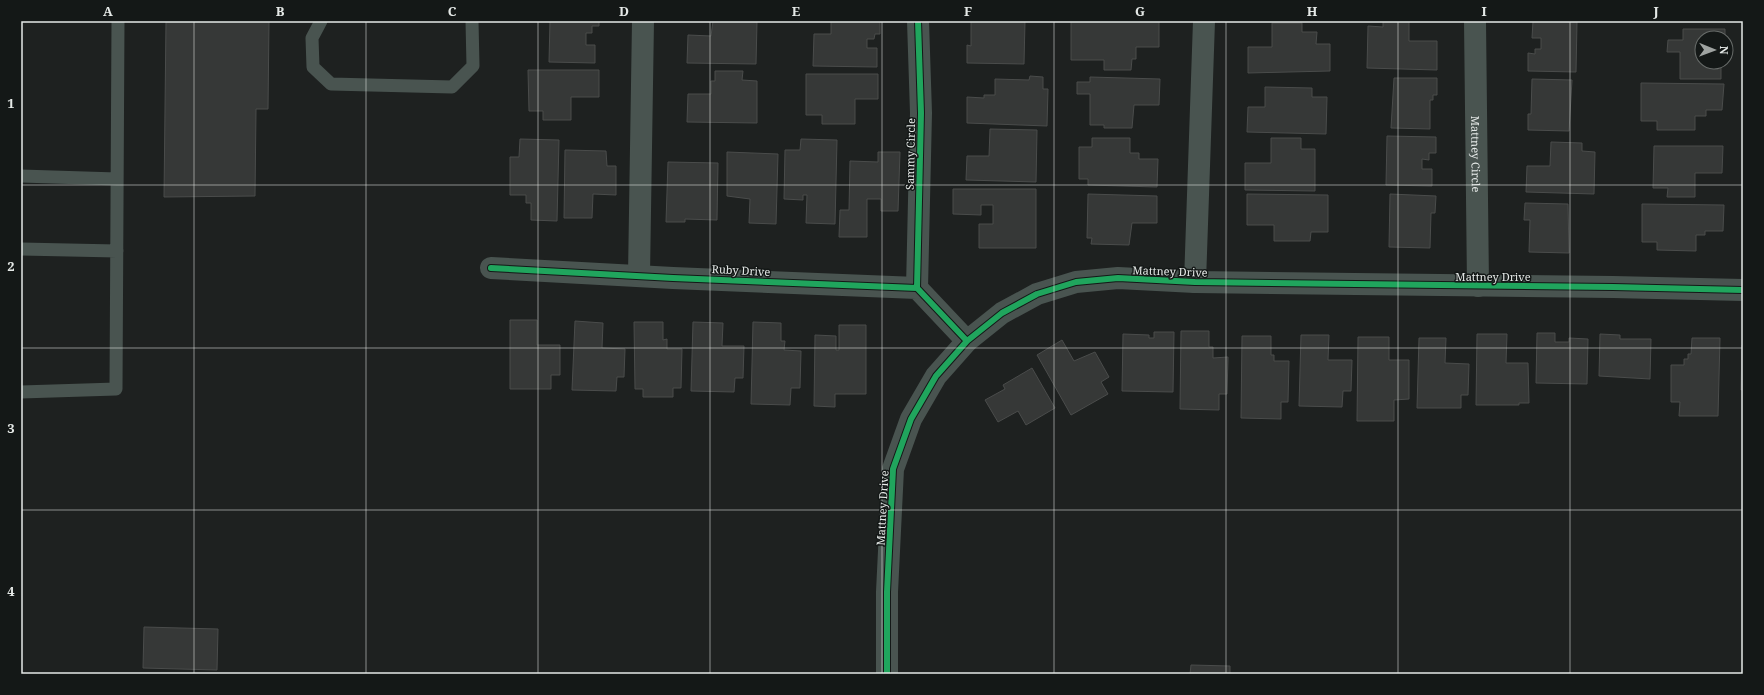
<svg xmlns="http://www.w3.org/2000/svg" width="1764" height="695" viewBox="0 0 1764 695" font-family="'Noto Serif',serif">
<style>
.building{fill:#363837;stroke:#4a4c4b}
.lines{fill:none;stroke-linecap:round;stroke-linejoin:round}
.service{stroke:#495450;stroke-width:13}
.minor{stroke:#495450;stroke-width:22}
.cycleway-casing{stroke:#141817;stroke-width:8}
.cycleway{stroke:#20a55d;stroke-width:6}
.grid{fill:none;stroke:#e5e9e7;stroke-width:1;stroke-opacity:0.55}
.labels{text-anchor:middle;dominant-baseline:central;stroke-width:3;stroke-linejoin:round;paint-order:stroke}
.street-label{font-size:11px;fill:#e5e9e7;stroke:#141817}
.neatline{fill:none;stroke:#e5e9e7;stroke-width:1.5}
.grid-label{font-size:13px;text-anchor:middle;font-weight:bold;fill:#e5e9e7}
</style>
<rect width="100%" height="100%" fill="#1e2120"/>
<!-- building -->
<path class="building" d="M166,21H269L268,109H256L255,196L164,197Z
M550,21H599V26H592V33H586V45H595V63L549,62Z
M713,21L757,22L756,64L687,63L688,35L711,36Z
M831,21H880V34H875L874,39H867V48H877V67L813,66L814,34H831Z
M971,21H1025L1024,64L967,63V45L971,46Z
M1071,21H1159V47H1136V59H1132L1131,70H1104V60H1071Z
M1383,21H1409V41H1437V70L1367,68L1368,26L1383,27Z
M1533,21L1577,22L1576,72L1528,71V53L1535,54V49H1541V38H1532Z
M1272,23H1302V32H1317L1316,44H1330V71L1248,73V47H1272Z
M1683,29H1725V38H1702V62H1721V79H1680V52H1667L1668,40H1683Z
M528,70H599V97H571V120H543V111H529Z
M715,71H743L742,80L757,81V123L687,122L688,94H711V81H715Z
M806,74H878V99H855V124H822V115H806Z
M1030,76L1043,77V89H1048L1047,126L967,123V97L984,98V95H995V79L1029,80Z
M1090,77L1160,79L1159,105H1134L1132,128H1104V125H1090V94H1077V82H1090Z
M1394,78H1437V95H1433V100H1430V129L1391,128Z
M1532,79L1572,80L1569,131L1528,130V114H1531Z
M1641,83L1724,84L1722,110H1706V116H1695V130H1657V121H1641Z
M1265,87L1312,88V97H1327L1326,134L1247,132L1248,107H1265Z
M990,129L1037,130L1036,182L966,180L967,156H989Z
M1387,136L1436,137V153H1429V160L1422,159V169H1432V186L1386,185Z
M1092,138H1130V153H1139V159H1158L1157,187L1088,185V179H1079V147H1092Z
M1271,138H1301V149H1315V191L1245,190V163H1271Z
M520,139L559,140L557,221L531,220V203H526V195H510V157H519Z
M801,139L837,140L835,224L806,223L807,195H803V200L784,199L785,150H800Z
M1551,142L1582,143V151L1595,152L1594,194L1526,192L1527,166H1550Z
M1654,146H1723L1722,173H1695V197H1667L1668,188H1653Z
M565,150L606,151L607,166H616V195L593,194L592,218H564Z
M727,152L778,154L776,224L749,223L750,199L727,196Z
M878,152H900L898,211H881V199H867V237H839L840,210H849L850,161L878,162Z
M668,162L718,163L717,220L685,219V222H666Z
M953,189H1036V248H979V224H993V205H981V215L953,214Z
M1088,194L1157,196V223H1132L1129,245L1091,244L1092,238H1087Z
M1247,194L1328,195V232H1311L1310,241H1274V225H1247Z
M1390,194L1436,196L1435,213H1431L1430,248L1389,247Z
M1525,203L1568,204L1569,253L1529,252L1530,220H1524Z
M1642,204L1724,205L1723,231H1705V235H1696V251L1657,250V242H1642Z
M510,320H537V345H560V375H551V389H510Z
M575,321L603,323L602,348L625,349L624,377H617L616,391L572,390Z
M634,322H663V340L667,339V349H682L681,388H673V397H643V389H635Z
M693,322L723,323L722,346H744L743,378H735L734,392L691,391Z
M753,322L781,323V341H785L784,350L801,351L800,388H791L790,405L751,404Z
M839,325H866V394H835V407L814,406L815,335L836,336V350H839Z
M1181,331H1209V347H1213V358L1228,357L1227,394H1219V410L1180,409Z
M1154,332H1174L1173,392L1122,391L1123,334L1149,335V338H1154Z
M1537,333H1555V342H1569V338L1588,339L1587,384L1536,383Z
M1477,334H1507L1506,363H1528L1529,403H1519V405H1476Z
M1600,334L1620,335V339H1651L1650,379L1599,376Z
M1301,335H1329L1328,360H1352L1351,391H1343L1342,407L1299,406Z
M1242,336H1271V355H1274V361H1289L1288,402H1281V419L1241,418Z
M1358,337H1389V360H1409V399L1394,400V421H1357Z
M1419,338H1446L1445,363L1469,364L1468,395H1461V408H1417Z
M1692,338H1720L1718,416H1679L1680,402H1671V365H1684V359H1688V354H1691Z
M1062,340L1074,361L1095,352L1109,377L1101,382L1108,394L1071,415L1037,355Z
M1742,345H1743V390H1741Z
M1032,368L1055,408L1026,425L1018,411L998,422L985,400L1005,389L1003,385Z
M144,627L218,629L217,670L143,668Z
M1191,665L1230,666V674H1190Z"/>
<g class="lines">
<!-- service -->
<path class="service" d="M321,21L312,38L313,67L331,84L452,87L473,66L472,21
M21,176L117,179
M21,249L117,251
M21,392L116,389L118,21"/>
<!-- minor -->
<g class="minor">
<path id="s1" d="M1475,21L1478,286"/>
<path d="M491,268L673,278L917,288L967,341"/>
<path d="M639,275L643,21"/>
<path d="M1195,282L1204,21"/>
<path d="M917,288L921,113L918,21"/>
<path d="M887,674V592L893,469L911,419L936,376L967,341L1002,313L1037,294L1076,282L1118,278L1195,282L1613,287L1743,290"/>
</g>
<defs>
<path id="cycleway" d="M491,268L673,278L917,288L967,341
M917,288L921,113L918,21
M887,674V592L893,469L911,419L936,376L967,341L1002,313L1037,294L1076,282L1118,278L1195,282L1613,287L1743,290"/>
</defs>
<!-- cycleway casing -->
<use href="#cycleway" class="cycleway-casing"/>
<!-- cycleway -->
<use href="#cycleway" class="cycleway"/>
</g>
<!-- grid -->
<path class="grid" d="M194,21V674M366,21V674M538,21V674M710,21V674M882,21V674M1054,21V674M1226,21V674M1398,21V674M1570,21V674M21,185H1743M21,348H1743M21,510H1743"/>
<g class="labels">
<!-- street labels -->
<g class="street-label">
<text stroke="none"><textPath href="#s1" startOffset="133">Mattney Circle</textPath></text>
<text transform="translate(910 154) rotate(-89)">Sammy Circle</text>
<text transform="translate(741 270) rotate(3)">Ruby Drive</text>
<text transform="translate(1170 271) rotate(2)">Mattney Drive</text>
<text x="1493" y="276">Mattney Drive</text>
<text transform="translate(882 508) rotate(-87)">Mattney Drive</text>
</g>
</g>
<!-- border -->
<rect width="1764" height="695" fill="none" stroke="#141817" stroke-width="44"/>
<!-- north arrow -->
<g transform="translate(1714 50) rotate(91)"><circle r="19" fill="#141817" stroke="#686c6a"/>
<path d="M0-3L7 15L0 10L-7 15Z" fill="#9fa3a1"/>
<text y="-6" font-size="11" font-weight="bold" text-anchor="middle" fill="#e5e9e7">N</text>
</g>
<rect x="22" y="22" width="1720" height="651" class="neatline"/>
<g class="grid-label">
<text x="108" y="16">A</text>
<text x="280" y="16">B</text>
<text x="452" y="16">C</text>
<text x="624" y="16">D</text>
<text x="796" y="16">E</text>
<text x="968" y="16">F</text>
<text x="1140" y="16">G</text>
<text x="1312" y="16">H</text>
<text x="1484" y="16">I</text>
<text x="1656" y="16">J</text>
<text x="11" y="108">1</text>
<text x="11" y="271">2</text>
<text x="11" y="433">3</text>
<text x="11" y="596">4</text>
</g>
</svg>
